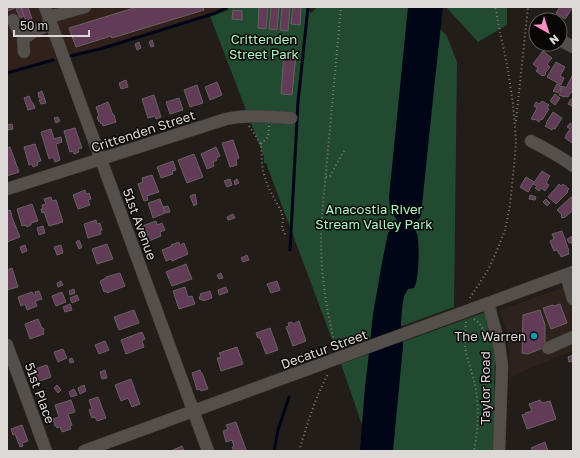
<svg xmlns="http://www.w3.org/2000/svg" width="580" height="458" viewBox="0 0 580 458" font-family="'Golos Text',sans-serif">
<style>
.built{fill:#2e231c}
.industrial{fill:#32201a}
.green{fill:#214a31}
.water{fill:#000518}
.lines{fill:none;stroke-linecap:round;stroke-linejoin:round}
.stream{stroke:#000518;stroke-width:3}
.building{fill:#623c56;stroke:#676165}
.minor-casing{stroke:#3d3937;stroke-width:13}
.path{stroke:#827e7b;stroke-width:2;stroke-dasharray:1 3;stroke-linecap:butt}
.minor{stroke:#554f4b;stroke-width:12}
.culture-dot{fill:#0f9aa8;stroke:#0a0806;stroke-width:1.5}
.labels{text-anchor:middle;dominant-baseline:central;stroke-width:3;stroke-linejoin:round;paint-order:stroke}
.park-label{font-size:13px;fill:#adf4c5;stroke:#0a0806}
.street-label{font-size:13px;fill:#dcd9d6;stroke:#0a0806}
.poi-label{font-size:13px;fill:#dcd9d6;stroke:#0a0806;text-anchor:end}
</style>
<rect width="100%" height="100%" fill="#221d19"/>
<!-- built -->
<path class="built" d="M573,284V350L510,377L509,350L505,327L500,310Z"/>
<!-- industrial -->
<path class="industrial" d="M7,7H227L216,13L100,49L53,60L7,73Z"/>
<!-- green -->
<path class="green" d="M227,7H305L311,13L317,7H420L447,36L457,62L454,307L336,350L266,163H264V157L210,16L229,10Z
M446,7H507V25L478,42Z
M497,308L494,384L496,399V430L493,451H371L341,364Z"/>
<!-- water -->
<path class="water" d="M408,7H443L434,89L421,215L419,219L414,222C413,227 416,230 417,234C420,244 419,280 414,288L408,289L404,296L402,309L401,323L403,346L393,451H360L365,387L368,362L373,314L382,263L388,233L397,220L390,210L389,197Z"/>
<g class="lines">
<!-- stream -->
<path class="stream" d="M70,56L100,49L216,13L227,7
M7,73L53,60
M290,250L298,102L308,7
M274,451L278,430L289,397"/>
</g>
<!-- building -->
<path class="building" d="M7,7H18L7,11Z
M20,7H28L32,19L26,21Z
M21,7L24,16L20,18L16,9Z
M137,7H203L204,10L112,38L111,36L76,47L69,28Z
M259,7H268L266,29L258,28Z
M271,7H279L277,30L269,29Z
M282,7H290L288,31L280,30Z
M293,7H301L300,25L291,24Z
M560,7H573L565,19L556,13Z
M233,10L242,11V20L232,19Z
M250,37L261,38V42L250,41Z
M152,40L154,46L151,47L149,42Z
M139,42L141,48L137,50L135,44Z
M543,51L552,58L547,64L550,67L545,73L546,74L544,76L543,75L542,76L536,71L538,68L533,64Z
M284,52L296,53L292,95L281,94Z
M556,62L565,67L560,76L564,78L561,85L547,77Z
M573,74V93L571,92L568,97L565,96V97L559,95L563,86L566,88Z
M126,80L128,87L121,89L119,83Z
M217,82L222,95L210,100L205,87Z
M557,84L562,87L558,93L553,91Z
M197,85L203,103L190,107L184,90Z
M42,91L46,103L41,104L39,100L42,99L41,97L39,98L38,93Z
M555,94L560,98L555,105L550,101Z
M154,95L161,117L156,119L155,116L148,118L142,99Z
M29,96L32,103H33L35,108L28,110L24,98Z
M179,98L183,110L170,114L166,102Z
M571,99L573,100L572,106L568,104Z
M542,101L549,105L547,108L549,109L542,120L541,119L539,122L535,119L534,120L531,119L537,108L534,106L536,102L539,104Z
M108,102L113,115H114L116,122L103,126L102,123L101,124L100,121L99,122L97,117L99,116L96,107Z
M553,112L562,118L555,129L553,128L552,130L545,126L547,124L546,123Z
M58,117L60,121L56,123L54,118Z
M570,123L573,125V140L572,143L565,138L566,136V135L570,129L567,127Z
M12,124L13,129L8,130L7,125Z
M75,128L82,148L78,149L79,152L74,154L73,151L70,152L64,131Z
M51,129L54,139L61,137L62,142L56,144L60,160L55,162L53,157L49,159L41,132Z
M233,140L239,158L236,160L237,165L230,167L222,143Z
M35,144L41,161L37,162L38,165L33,167L32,164L29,165L24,147Z
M10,147L19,172L7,176V148Z
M216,147L220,156L216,158L217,160L213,162L214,166L207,169L201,154Z
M194,154L203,177L187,183L178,160Z
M173,161L176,170L172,171L173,174L161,178L157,167Z
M542,171L550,176L546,183L549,185L545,191L541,188L539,191L535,188L537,186L533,184Z
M152,175L159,192L147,196L148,200L144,201L138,184L143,182L142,178Z
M526,177L534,182L528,192L520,187Z
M230,179L232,185L227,187L224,181Z
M237,179L239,183L235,185L234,181Z
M559,184L561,186L563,184L569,189L567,191L568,192L556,204L548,197Z
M85,190L86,194L89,193L91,199L88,200L90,205L78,209L73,195Z
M195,194L197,204L194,206L190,196Z
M530,195L536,197L535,200L529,199Z
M51,197L52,201L56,200L63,222L49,226L44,212L42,213L41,209H43L42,205L46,204L44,199Z
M571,197H573V211H572L564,218L563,217L562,218L561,216L562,215L557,210Z
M160,199L165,213L153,218L148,203Z
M546,199L550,203L547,206L543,202Z
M32,204L38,221L31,223V225L27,227L26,225L22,226L17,209Z
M168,206L170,212L166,213L163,207Z
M10,210L12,215H11L20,237L7,242V211Z
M233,214L235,218L228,220L227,217Z
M96,220L97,224L100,223L102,230H100L101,234L88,238L84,224Z
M156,221L157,225L162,223L165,230L160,232L161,236L149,241L145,230H143L142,226Z
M43,226L45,233L39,235L37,228Z
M562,231L569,251H568L569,254L561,257L560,254H559L557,250L554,251L550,241L554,239L552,234Z
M573,236V246L571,242L569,243L567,239Z
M79,240L82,247L79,249L76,242Z
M179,242L180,245L184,243L188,254L172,261L171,259L166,261L162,250L172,246L171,245Z
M107,244L113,259L97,264L92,249Z
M25,245L27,251L22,253L20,247Z
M61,245L63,253L57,255L54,247Z
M247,255L249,260L243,262L241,258Z
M186,264L192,279L172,286L166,272Z
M12,268L18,287L7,290V270Z
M120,273L125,286L107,293V291L104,292L100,281L106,278V277Z
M221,273L223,278L219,279L217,275Z
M61,281L63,285L58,287L57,283Z
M277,281L280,290L271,293L267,284Z
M185,287L188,297L192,296L195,304L179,309L173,291Z
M226,287L228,292L219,295L218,290Z
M74,289L75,293L70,295L69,291Z
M39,291L42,299L35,301L37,306L27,310L25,304L21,306L18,297L32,292L34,295H36L35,292Z
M210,291L212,298L203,301L202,299L200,300L199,297L201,296L200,294Z
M62,292L66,302L56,306L52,296Z
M77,295L79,300L72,303L70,298Z
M70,304L72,310L65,312L63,307Z
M560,304L567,323L551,329L543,308L553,305L554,306Z
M134,310L139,323L119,330L114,317Z
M540,310L545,325V347L528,354L522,353L523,315Z
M38,319L42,328H43L44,330L43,331L44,334L30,339L25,324Z
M299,321L306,341L293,346L286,327L289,326L288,323L292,322L293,324Z
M270,328L278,350L266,354L260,338H258L256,333Z
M482 332a2 2 0 1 1 4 0a2 2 0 1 1-4 0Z
M142,332L145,339L142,341L144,347L126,354L121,340Z
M105,341L109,350L99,354L95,345Z
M237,347L243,364L221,371L217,358L221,357L219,353Z
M63,349L67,358L58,362L54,352Z
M573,355V361L569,362L568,357Z
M72,358L74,362L70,363L69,359Z
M47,365L51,377L35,383L31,370Z
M105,370L107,378L102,379L100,372Z
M200,370L201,373H202L208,389L201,391L200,389L197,390L192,373Z
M131,379L140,404L132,407L128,398L121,401L115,385Z
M57,385L61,390L58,393L54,388Z
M84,385L86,391L80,394L78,388Z
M74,389L77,395L71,397L69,392Z
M98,397L106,418L97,421L95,417L92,418L89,410L92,409L89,400Z
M71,400L75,412L68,414L72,425L70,426L71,429L62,432L60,427L57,428L56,426H55L53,419L59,417L55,405Z
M540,400L542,403L550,401L556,419L527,429L522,415L526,414L525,413L532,411L529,404Z
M236,422L246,450L242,451H234L232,447L234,446L232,440L226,442L223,431L228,429L226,425Z
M22,425L28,441L22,443L23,446L20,447L15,434L13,435L11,429Z
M545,442L548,451H533L531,448Z
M182,446L184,451H173V450Z"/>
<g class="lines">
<defs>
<path id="minor" d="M45,7L208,451
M49,17L85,7
M13,20L18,30L33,32
M560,40L573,47
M24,52L23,39L33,32L51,24
M531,141C546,149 560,156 573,166
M7,189L226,119C248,114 269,117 291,118
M566,275L573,299
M488,303L499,344L502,366L499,451
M7,345L46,451
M548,348L573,337
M84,451L573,272"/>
</defs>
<!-- minor casing -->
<use href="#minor" class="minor-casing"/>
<!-- path -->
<path class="path" d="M516,121L528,7
M249,126L261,144L262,163L263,171L268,187L281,211L283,218L282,227L286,237
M261,144L268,137L269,126
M326,177L330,176L345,149
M470,298L488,270L498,248L505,230L510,205L515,156L516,141L513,104L508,70L495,7
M474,319L479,323L483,329
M466,322C465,332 464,343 466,353C470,368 476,383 477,398C479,416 477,434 474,451
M336,349C331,328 326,307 324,285C321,266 321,247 321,227L341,7
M299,451C307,425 315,398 328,374"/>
<!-- minor -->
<use href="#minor" class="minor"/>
</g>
<!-- markers -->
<circle class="culture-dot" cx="534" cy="336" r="4"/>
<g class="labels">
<!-- park labels -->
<g class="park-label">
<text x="264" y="39">Crittenden<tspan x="264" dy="15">Street Park</tspan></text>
<text x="374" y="209">Anacostia River<tspan x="374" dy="15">Stream Valley Park</tspan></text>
</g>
<!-- street labels -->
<g class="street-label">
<text transform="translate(143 131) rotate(-18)">Crittenden Street</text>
<text transform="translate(140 224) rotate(70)">51st Avenue</text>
<text transform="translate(324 349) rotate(-20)">Decatur Street</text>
<text transform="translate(485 388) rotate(-90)">Taylor Road</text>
<text transform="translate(40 393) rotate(70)">51st Place</text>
</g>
<!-- poi labels -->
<g class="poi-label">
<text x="526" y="336">The Warren</text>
</g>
</g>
<!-- border -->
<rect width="580" height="458" fill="none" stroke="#dcd9d6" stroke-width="16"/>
<!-- north arrow -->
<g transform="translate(548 32) rotate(141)"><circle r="19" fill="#0a0806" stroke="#5e5c59"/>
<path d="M0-3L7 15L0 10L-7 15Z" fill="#fb8fc3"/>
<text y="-6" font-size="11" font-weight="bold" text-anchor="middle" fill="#dcd9d6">N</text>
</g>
<!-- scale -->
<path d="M14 30v6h75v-6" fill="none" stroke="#dcd9d6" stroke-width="2"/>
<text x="20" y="30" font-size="12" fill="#dcd9d6" stroke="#0a0806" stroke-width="3" paint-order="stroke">50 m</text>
</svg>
